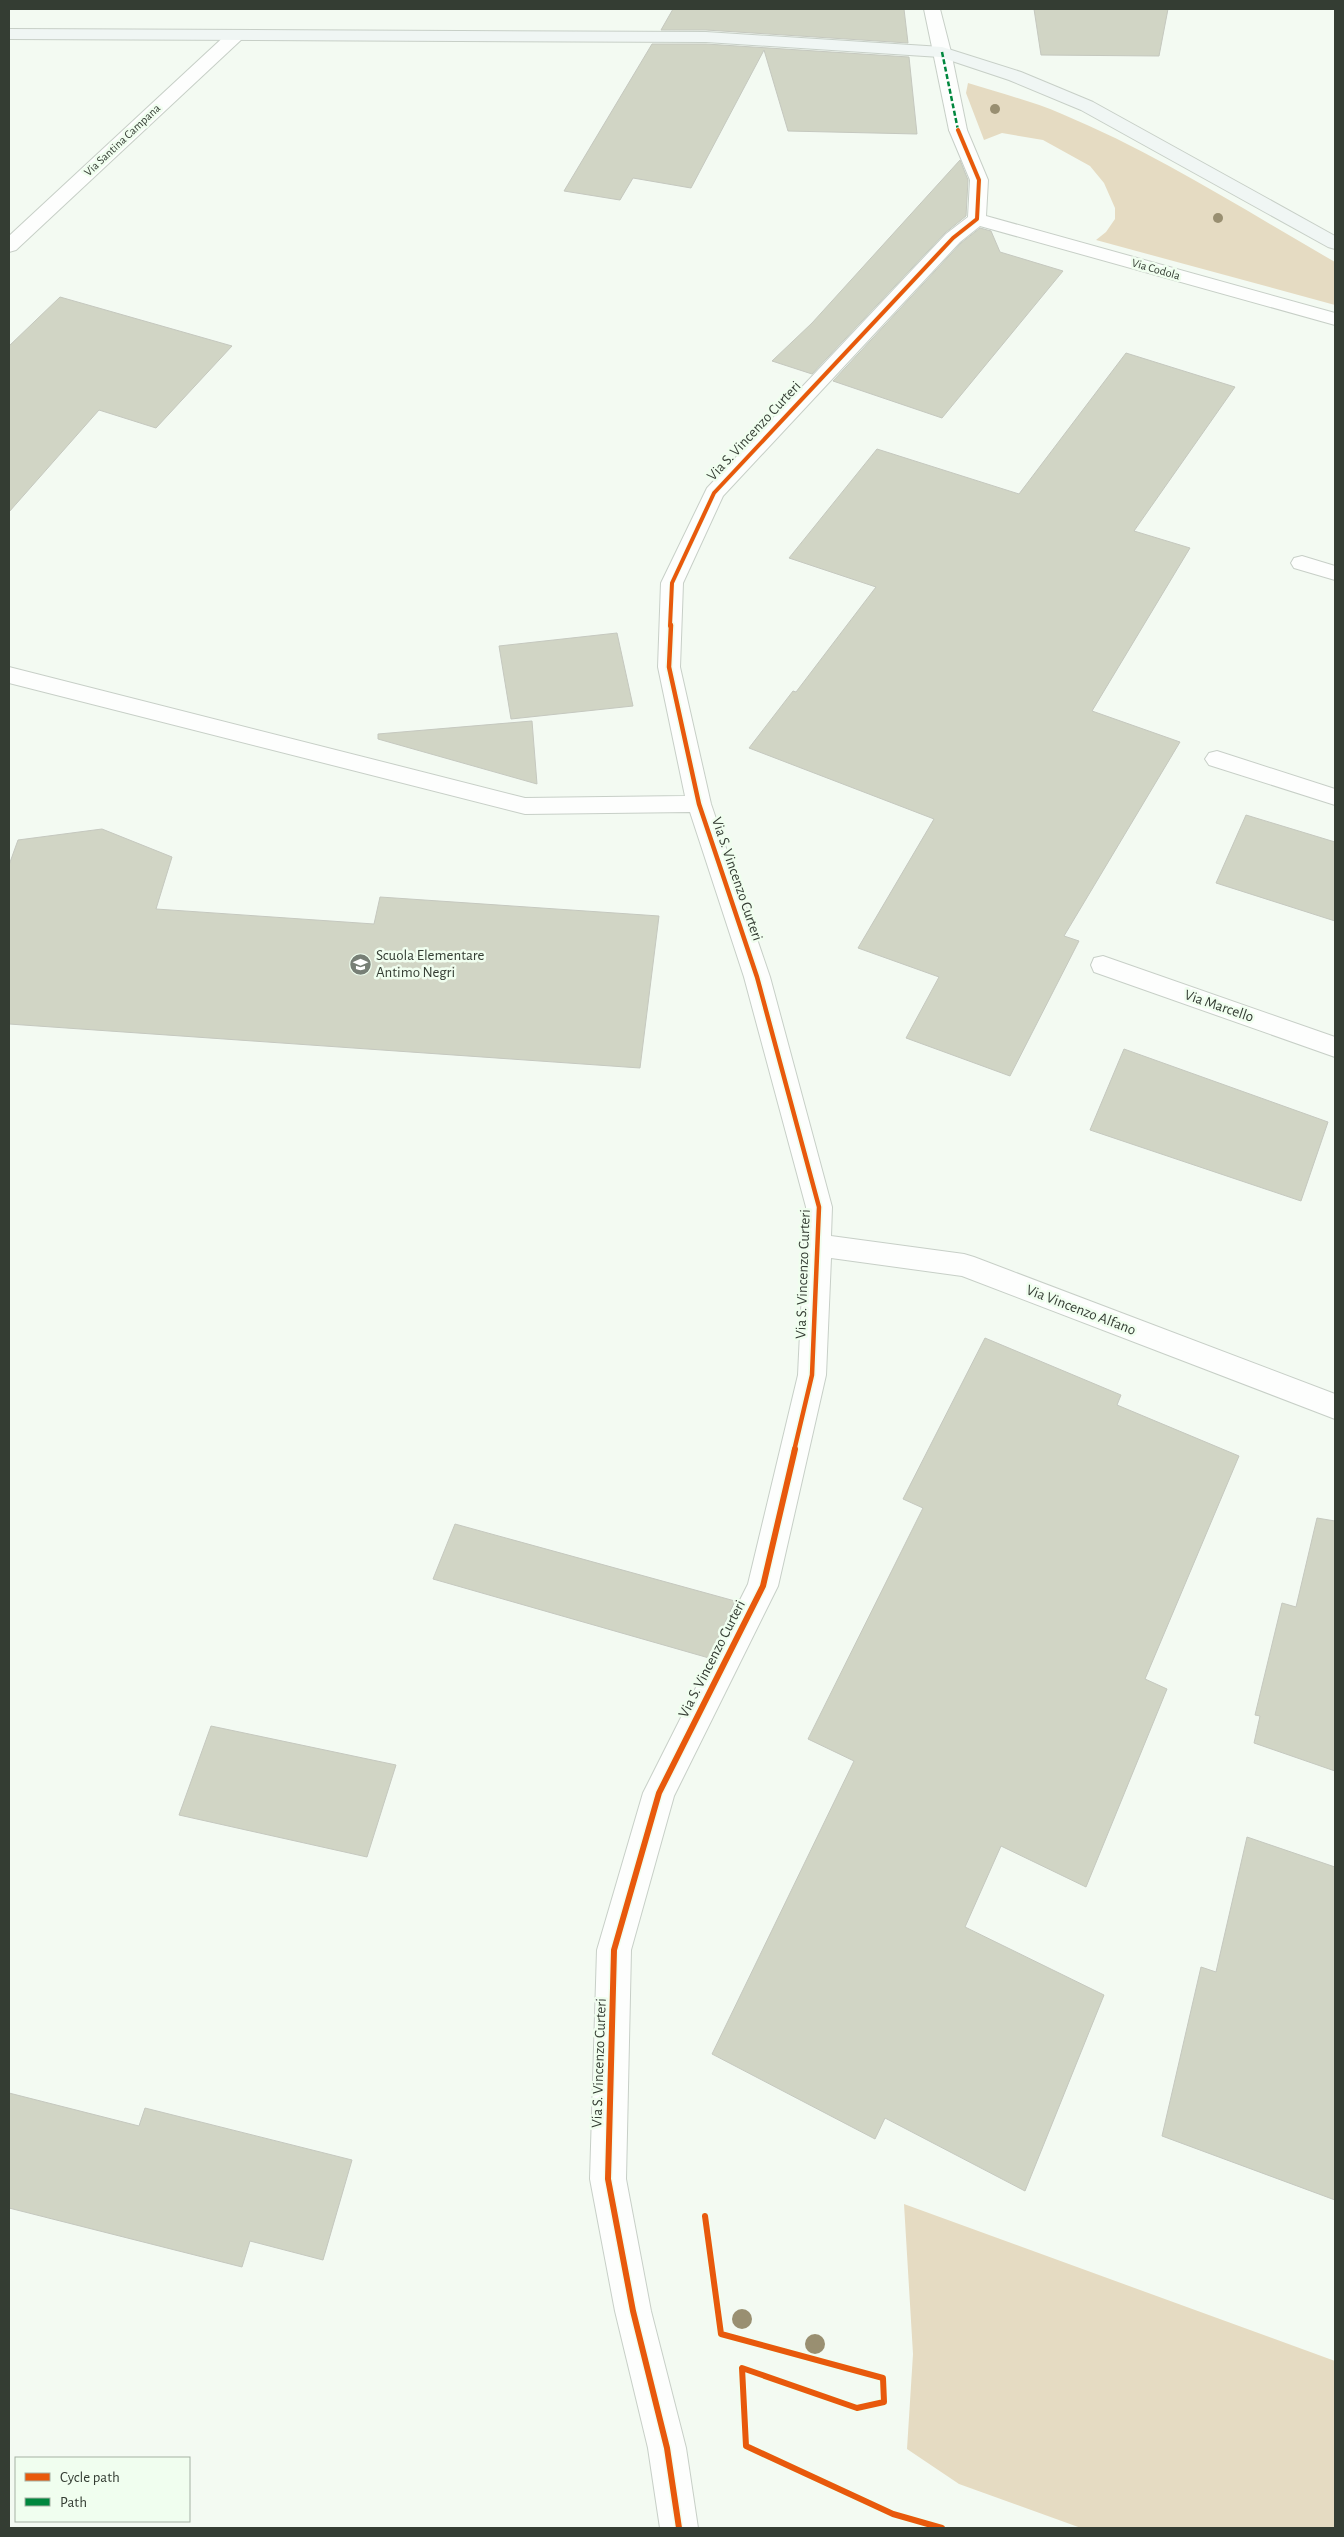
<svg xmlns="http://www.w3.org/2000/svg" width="1344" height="2537" viewBox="0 0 1344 2537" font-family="'Alegreya Sans',sans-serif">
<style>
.green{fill:#e5dbc2}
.building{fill:#d1d5c5;stroke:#c5c8bf}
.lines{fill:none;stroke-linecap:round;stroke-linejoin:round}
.pedestrian-casing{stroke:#c7cfc7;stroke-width:2}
.minor-casing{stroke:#c7cfc7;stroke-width:2}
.secondary-casing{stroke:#c7cfc7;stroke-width:2}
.pedestrian{fill:#fdfefd;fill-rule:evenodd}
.minor{fill:#fdfefd;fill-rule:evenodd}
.secondary{fill:#f0f6f4;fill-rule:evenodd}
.quiet{stroke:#00873e;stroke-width:2.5;stroke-dasharray:5 2.5;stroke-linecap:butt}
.cycleway-far2-casing{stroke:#f0feef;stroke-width:5.5}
.cycleway-far1-casing{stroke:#f0feef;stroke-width:8}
.cycleway-casing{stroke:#f0feef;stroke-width:9}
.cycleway-far2{stroke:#e8590c;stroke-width:4}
.cycleway-far1{stroke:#e8590c;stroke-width:4.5}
.cycleway{stroke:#e8590c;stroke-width:6}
.tree{fill:#998f71}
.labels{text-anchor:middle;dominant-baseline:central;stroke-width:5;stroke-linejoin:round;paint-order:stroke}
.far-street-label{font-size:12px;fill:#343d33;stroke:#f0feef}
.street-label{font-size:15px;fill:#343d33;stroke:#f0feef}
.poi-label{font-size:15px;fill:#343d33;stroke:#f0feef;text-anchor:start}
</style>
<rect width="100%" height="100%" fill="#f3faf2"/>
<!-- green -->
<path class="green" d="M968,83C999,93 1032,101 1062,114C1158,154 1246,211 1335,262V305L1096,240L1106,232L1115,219V208L1104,183L1090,166L1043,140L1002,133L984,140L966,93Z
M904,2204L1335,2361V2528H1081L959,2484L907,2449L913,2354Z"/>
<!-- building -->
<path class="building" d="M673,9H904L908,43L706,30H661Z
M1034,9H1168L1159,56L1041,55Z
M652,44H706L909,57L917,134L788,131L764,50L691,188L633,178L620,200L564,191Z
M960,160L968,180L966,216L945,233L812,374L772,361L812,323Z
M980,228L991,231L1000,252L1063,271L942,418L833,381L961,243Z
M60,297L232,346L156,428L99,410L9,512V346Z
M1126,353L1235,387L1134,531L1190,548L1092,711L1180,742L1064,936L1079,941L1010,1076L906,1038L939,977L858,948L934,819L749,748L793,691L796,692L876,587L789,558L877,449L1019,494Z
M617,633L633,706L511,719L499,646Z
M532,721L537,784L378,739V734Z
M1246,815L1335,842V921L1216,883Z
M102,829L172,857L156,909L374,924L380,897L659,916L640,1068L9,1024V865L18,840Z
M1124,1049L1328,1122L1301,1201L1090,1130Z
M985,1338L1121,1395L1117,1405L1239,1456L1145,1679L1167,1689L1086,1887L1001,1846L965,1927L1104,1995L1025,2191L885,2118L875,2139L712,2054L854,1761L808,1739L923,1508L903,1499Z
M1317,1518L1335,1521V1771L1254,1743L1260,1716L1255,1715L1282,1603L1296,1607Z
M455,1524L735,1601L709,1658L433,1579Z
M211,1726L396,1765L367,1857L179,1815Z
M1247,1837L1335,1867V2200L1162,2136L1201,1967L1216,1972Z
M9,2093L139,2126L145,2108L352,2160L323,2260L250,2241L242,2267L9,2208Z"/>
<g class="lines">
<defs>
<path id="pedestrian" d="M942,47L948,48L951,52L967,130L964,134H952L949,130L933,52L936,48Z"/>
<path id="minor" d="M924,9H940L951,52L948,56H936L933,52Z
M236,30L242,31L245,35L242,39L16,250L9,252V236L230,31Z
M958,125L964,126L967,130L988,180L986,216L1335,313V325L980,226L960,242L723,496L683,583L680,667L711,804L770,977L832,1207L831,1236L964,1254L974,1257L1335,1394V1419L962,1276L831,1258L826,1375L778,1586L674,1796L631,1950L626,2179L651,2311L686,2448L698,2528H660L648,2448L615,2311L590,2179L597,1950L643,1793L748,1584L798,1375L806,1207L744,977L690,812L525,814L9,683V667L525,798L685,796L658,667L661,583L707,488L946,234L968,217L970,180L949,130L952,126Z
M1302,556L1335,566V580L1294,568L1291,563L1294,558Z
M1217,751L1335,789V805L1209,765L1205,759L1209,753Z
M1103,956L1335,1037V1057L1094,972L1091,965L1094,958Z"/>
<path id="secondary" d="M9,29L706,32L942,47L1021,72L1093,102L1335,236V249L1328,247L1081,110L1009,80L940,57L706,42L9,39Z"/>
</defs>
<!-- pedestrian casing -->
<use href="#pedestrian" class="pedestrian-casing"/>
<!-- minor casing -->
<use href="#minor" class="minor-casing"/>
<!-- secondary casing -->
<use href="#secondary" class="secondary-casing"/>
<!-- pedestrian -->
<use href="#pedestrian" class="pedestrian"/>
<!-- minor -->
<use href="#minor" class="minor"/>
<!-- secondary -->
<use href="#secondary" class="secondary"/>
<!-- quiet -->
<path class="quiet" d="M942,52L958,130"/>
<defs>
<path id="cycleway-far2" d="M670,626L672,583L714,493L953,238L977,219L979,180L958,130"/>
<path id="cycleway-far1" d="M671,625L669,667L699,804L757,977L819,1207L812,1375L794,1451"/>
<path id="cycleway" d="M705,2216L721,2334L883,2378L884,2402L857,2408L742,2368L746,2446L893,2514L942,2528
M679,2528L667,2448L633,2311L608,2179L614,1950L659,1793L763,1586L795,1449"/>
</defs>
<!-- cycleway-far2 casing -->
<use href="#cycleway-far2" class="cycleway-far2-casing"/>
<!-- cycleway-far1 casing -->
<use href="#cycleway-far1" class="cycleway-far1-casing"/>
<!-- cycleway casing -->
<use href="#cycleway" class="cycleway-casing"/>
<!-- cycleway-far2 -->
<use href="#cycleway-far2" class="cycleway-far2"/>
<!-- cycleway-far1 -->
<use href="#cycleway-far1" class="cycleway-far1"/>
<!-- cycleway -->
<use href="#cycleway" class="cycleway"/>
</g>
<!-- trees -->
<g class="tree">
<circle cx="995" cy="109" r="5"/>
<circle cx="1218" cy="218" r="5"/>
<circle cx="742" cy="2319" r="10"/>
<circle cx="815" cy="2344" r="10"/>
</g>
<!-- icons -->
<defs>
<symbol id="school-disc" viewBox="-11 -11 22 22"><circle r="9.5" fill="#777f76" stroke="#f0feef"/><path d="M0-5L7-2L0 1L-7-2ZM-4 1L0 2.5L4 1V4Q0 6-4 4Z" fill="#fff"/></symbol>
</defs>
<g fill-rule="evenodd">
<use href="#school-disc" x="348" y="952" width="25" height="25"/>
</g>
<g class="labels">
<!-- far-street labels -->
<g class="far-street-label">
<text transform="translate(122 140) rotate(-43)">Via Santina Campana</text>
<text transform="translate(1156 269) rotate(16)">Via Codola</text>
</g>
<!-- street labels -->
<g class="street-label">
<text transform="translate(754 431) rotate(-47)">Via S. Vincenzo Curteri</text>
<text transform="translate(737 879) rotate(71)">Via S. Vincenzo Curteri</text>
<text transform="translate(1219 1006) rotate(19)">Via Marcello</text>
<text transform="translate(803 1274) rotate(-88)">Via S. Vincenzo Curteri</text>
<text transform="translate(1081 1310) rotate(21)">Via Vincenzo Alfano</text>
<text transform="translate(712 1659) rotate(-63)">Via S. Vincenzo Curteri</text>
<text transform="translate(599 2063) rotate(-88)">Via S. Vincenzo Curteri</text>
</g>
<!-- poi labels -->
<g class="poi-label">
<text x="376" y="955">Scuola Elementare<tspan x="376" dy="17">Antimo Negri</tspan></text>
</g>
</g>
<!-- border -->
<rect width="1344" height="2537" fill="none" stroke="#343d33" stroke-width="20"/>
<!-- legend -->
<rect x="15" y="2457" width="175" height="65" fill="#f0feef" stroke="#a5b1a4"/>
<rect x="25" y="2473" width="25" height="8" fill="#e8590c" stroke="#a5b1a4"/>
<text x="60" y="2482" font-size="15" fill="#343d33">Cycle path</text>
<rect x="25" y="2498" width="25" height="8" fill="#00873e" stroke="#a5b1a4"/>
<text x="60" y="2507" font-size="15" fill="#343d33">Path</text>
</svg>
